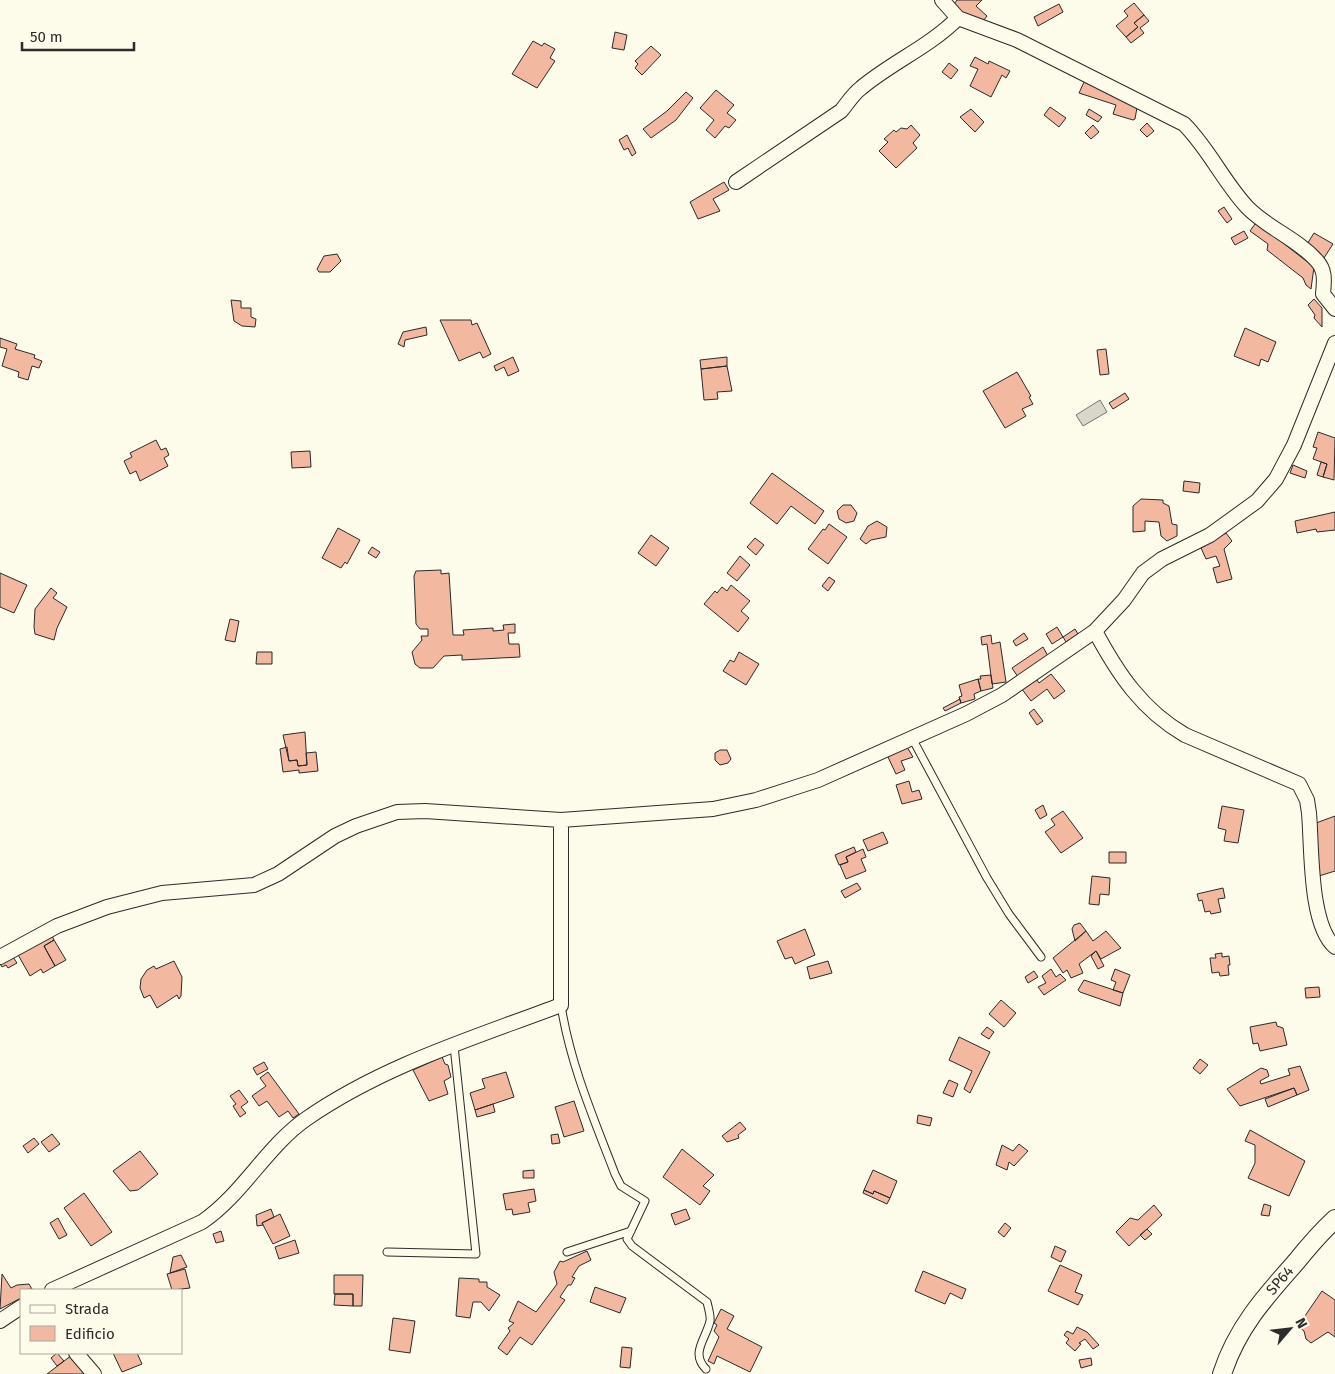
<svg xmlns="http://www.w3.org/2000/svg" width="1335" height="1374" viewBox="0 0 1335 1374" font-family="'Fira Sans',sans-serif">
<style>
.water{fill:#d8d7c9;stroke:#74746e}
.building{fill:#f2b8a0;stroke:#2b2b2b}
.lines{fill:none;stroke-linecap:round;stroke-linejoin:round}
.service-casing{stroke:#2b2b2b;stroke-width:9}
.minor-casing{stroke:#2b2b2b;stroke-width:16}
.tertiary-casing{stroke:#2b2b2b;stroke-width:20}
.service{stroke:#fdfbea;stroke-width:7}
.minor{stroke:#fdfbea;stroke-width:14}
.tertiary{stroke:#fdfbea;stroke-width:18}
.labels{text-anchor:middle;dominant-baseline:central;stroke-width:4;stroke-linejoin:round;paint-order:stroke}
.street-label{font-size:15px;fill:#2b2b2b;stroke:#fdfbea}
</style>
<rect width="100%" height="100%" fill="#fdfbea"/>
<!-- water -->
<path class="water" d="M1100,400L1107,412L1083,426L1076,415Z"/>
<!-- building -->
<path class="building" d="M957,0H982L976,6L987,16L981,24L952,7Z
M1134,3L1144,15L1134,23L1138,27L1126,37L1116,26L1128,16L1124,11Z
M1059,4L1063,12L1038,26L1034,17Z
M1144,15L1149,21L1140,28L1144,33L1131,43L1126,37L1138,27L1134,23Z
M615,32L627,35L624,50L612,48Z
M533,41L542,46L544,43L555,49L550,58L555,61L537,88L512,74Z
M651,46L661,55L642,75L635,68L638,64L635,61Z
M975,57L988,64L989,61L1010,71L1006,78L1002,75L991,97L970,86L978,69L970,66Z
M949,63L958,70L951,79L942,72Z
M1085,80L1138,102L1135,119L1133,120L1113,114L1116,105L1079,93Z
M716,90L734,105L727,113L736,120L729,128L725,126L715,138L706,130L714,120L700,108Z
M686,92L693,98L676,120L651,138L643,129L667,111Z
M1050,107L1066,118L1059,127L1044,115Z
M971,109L984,122L975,132L960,117Z
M1089,109L1102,117L1098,122L1086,115Z
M1147,123L1154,131L1147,137L1140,130Z
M911,125L920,135L913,143L917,148L896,168L879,151L888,142L884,139L894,130L896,132L901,128L907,129Z
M1093,125L1099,132L1091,139L1085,133Z
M627,135L636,153L632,156L628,148L624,150L619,140Z
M724,182L729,190L713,199L720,211L698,219L690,202Z
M1224,207L1232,219L1227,223L1218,211Z
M1255,224L1261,226L1314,267L1311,289L1306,285L1303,278L1267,250L1268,244L1250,231Z
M1244,231L1248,238L1235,245L1231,238Z
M1314,233L1333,244L1322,261L1304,249Z
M337,254L341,261L330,272H319L317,269L324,256Z
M1314,299L1322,308V327L1314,318L1315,315L1308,305Z
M231,300L241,301V308H251V317L256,319L255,327L242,326L234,321Z
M440,320H471L472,325L477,323L491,354L483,358L480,352L459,361Z
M426,327L427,335L405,340L404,347L398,344L403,332Z
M1245,328L1276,342L1268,362L1261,359L1259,366L1234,356Z
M0,338L17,344L15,349L35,355L34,358L42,361L39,368L32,366L28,380L18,377L19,372L2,366L7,349L0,347Z
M1106,349L1109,374L1100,375L1097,350Z
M513,357L519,371L508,376L504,367L496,371L494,366Z
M727,357V366L701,369L700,360Z
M727,366L732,391L717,392L718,399L704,400L701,369Z
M1017,372L1031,396L1029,397L1033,404L1022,409L1026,416L1005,428L983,391Z
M1125,393L1129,399L1113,409L1109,403Z
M1318,432L1335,438L1334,480L1323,477L1327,464L1313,459L1317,448L1313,447Z
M156,440L161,450L166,448L169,455L164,458L168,466L140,481L136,471L130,474L124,461L132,457L130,453Z
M310,451L311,467L292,468L291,452Z
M1321,462L1327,464L1323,477L1317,475Z
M1293,465L1307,471L1305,478L1290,473Z
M772,473L824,511L815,524L791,506L777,524L750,503Z
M1184,481L1200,483L1199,493L1183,491Z
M1141,499L1163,500V503L1169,506L1172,524L1177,525V536L1167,541L1161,536L1159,522L1145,521V531L1133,532V506Z
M843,505H851L857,513L854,521L846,523L839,519L837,511Z
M1335,512V530L1317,532L1316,529L1297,533L1295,521Z
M877,521L887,527L886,537L871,540L866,544L860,539L868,526Z
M829,524L847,537L828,564L808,549L823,529L825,530Z
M338,528L360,540L347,564L345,562L341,568L322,558Z
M1226,533L1232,541L1224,549L1232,579L1217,583L1213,568L1220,566L1216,556L1206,559L1201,548Z
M651,535L669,548L656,566L638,553Z
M755,538L764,545L756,555L747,547Z
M372,547L380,552L376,558L368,553Z
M740,556L750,565L737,581L727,573Z
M441,570V574L449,573L453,635H464L463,630L493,628V631L504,630L503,625L515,624V633H508L509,644H519L520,657L462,660V655L444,656L433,668H420L415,664L412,652L422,640L421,636H428V629H420L416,624L414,576L416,571Z
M0,573L27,585L14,613L0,607Z
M829,577L835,581L828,591L822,586Z
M731,585L750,601L741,611L749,618L738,632L704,604L715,591L717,593L722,587L727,591Z
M51,588L57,593L53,598L67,607L57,628L54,640L35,634L34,627L35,609Z
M230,619L239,621L235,642L225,640Z
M1057,627L1063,637L1052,644L1046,634Z
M1075,629L1078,634L1066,642L1063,637Z
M1024,633L1028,639L1016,646L1013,641Z
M991,635L992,644L1000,642L1006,682L992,684L987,644L982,645L981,637Z
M1043,647L1048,656L1018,677L1012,668Z
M257,652H272V664H256Z
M739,652L759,664L746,685L723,671L730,660L734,662Z
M1051,674L1065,691L1054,699L1047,689L1031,701L1021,688L1035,677L1039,683Z
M991,675L993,688L981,691L978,679H981L980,676Z
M978,679L981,691L974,694L975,699L961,703L959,697L962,696L959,685Z
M960,699L961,703L945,711L943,708Z
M1034,709L1043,721L1037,725L1029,713Z
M305,732L307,765L298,766L297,760L289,761L283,735Z
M287,747L289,761L297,760L298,766L307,765L306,753L316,752L318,771L299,773V770L283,772L280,749Z
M907,747L913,757L901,761L905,770L896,774L887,755Z
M720,750H727L731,759L728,763L720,765L715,760V753Z
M909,781L912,792L919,790L922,799L902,804L896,785Z
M1043,805L1047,815L1040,819L1035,810Z
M1222,806L1244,810L1238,843L1224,841L1226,830L1218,828Z
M1063,811L1083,838L1061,853L1045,832L1055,825L1051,819Z
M1335,816V871L1319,876L1316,823Z
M883,832L888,843L868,851L863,840Z
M854,847L856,852L846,857L848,862L839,865L835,855Z
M863,849L866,857L861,859L866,871L846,879L840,865L848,862L846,857Z
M1109,852H1126V863H1109Z
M1092,876L1110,878L1109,895L1100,894L1099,905L1089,904Z
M857,883L861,889L845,898L841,891Z
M1223,888L1225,898L1218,899L1221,912L1211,914L1210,911L1205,912L1202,900L1199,901L1197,894Z
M1080,923L1086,931L1075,941L1072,929L1074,925Z
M805,929L815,955L795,964L792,957L785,959L777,941Z
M1086,931L1093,941L1106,931L1121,948L1101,959L1096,951L1079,964L1083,973L1071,978L1067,970L1063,973L1053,958Z
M51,934L54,940L44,946L55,966L43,973L41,969L30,976L17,953Z
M54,940L66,960L55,966L44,946Z
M1096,951L1104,966L1098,969L1091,956Z
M1222,953V957L1229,956L1230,965H1228L1229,975L1220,976L1219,972L1212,973L1210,958H1216L1215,954Z
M13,957L17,963L8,968L6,965L2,967L0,964Z
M174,961L182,977L181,996L179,999L177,995L157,1008L150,995L144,998L140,988L141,979L147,970L154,966L156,969Z
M828,961L832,973L810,979L807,967Z
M1051,969L1056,977L1060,974L1066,980L1044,995L1038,987L1046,983L1042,976Z
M1115,969L1130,975L1123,993L1113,990L1116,982L1111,980Z
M1034,971L1038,977L1028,983L1025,977Z
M1084,980L1123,993L1120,1006L1080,992L1078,990Z
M1319,987L1320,997L1306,998L1305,988Z
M1001,1000L1016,1013L1004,1027L989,1014Z
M1276,1022L1277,1026L1283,1028L1287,1045L1260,1051L1258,1043L1253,1044L1250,1027Z
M987,1027L994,1032L989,1039L981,1034Z
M959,1037L990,1052L970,1093L964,1089L972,1071L949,1060Z
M442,1057L445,1064L448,1065L451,1077L444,1081L448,1094L429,1101L413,1070Z
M1200,1059L1208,1065L1200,1074L1193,1068Z
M264,1062L268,1069L257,1075L253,1068Z
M1300,1066L1309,1090L1297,1095L1294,1088L1240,1106L1227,1089L1261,1068L1267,1070L1269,1076L1260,1081L1261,1084L1290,1075L1288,1069Z
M268,1072L299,1114L293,1118L288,1111L279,1117L267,1101L259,1106L252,1096L266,1086L260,1078Z
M506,1072L514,1097L475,1110L470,1093L485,1088L482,1079Z
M949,1080L958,1084L953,1097L943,1093Z
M1294,1088L1297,1095L1268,1107L1265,1099Z
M239,1090L248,1102L241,1107L246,1113L240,1117L233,1106L236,1104L230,1096Z
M574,1101L584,1131L564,1137L555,1107Z
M493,1104L495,1112L477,1117L475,1110Z
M918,1115L932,1118L930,1126L917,1123Z
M740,1122L746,1129L738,1135L739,1138L727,1142L722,1136Z
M1250,1130L1305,1161L1289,1196L1248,1178L1255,1163V1145L1245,1141Z
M52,1134L60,1144L49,1152L41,1142Z
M558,1134L560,1143L552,1144L551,1135Z
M34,1138L39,1144L28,1153L23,1146Z
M1019,1144L1028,1151L1014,1166L1009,1162L1007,1170L996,1165L1002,1145L1013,1151Z
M682,1149L714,1175L703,1186L710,1191L700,1205L663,1177Z
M140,1151L158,1174L138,1190L130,1191L113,1171Z
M534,1170V1178H523V1171Z
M873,1170L897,1181L890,1198L874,1191L873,1194L864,1190Z
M534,1189L536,1201L528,1203L530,1212L513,1215L512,1209L506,1210L503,1194Z
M864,1190L873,1194L874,1191L890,1198L887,1204L863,1193Z
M84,1193L112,1232L91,1246L64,1208Z
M1264,1204L1271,1206L1269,1216L1261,1215Z
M1154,1205L1162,1215L1129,1246L1116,1232L1130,1218L1138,1220Z
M271,1209L274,1217L262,1223L263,1225L257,1226L256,1215Z
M686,1209L690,1219L675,1225L671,1214Z
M280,1214L290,1236L273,1244L262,1223Z
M58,1218L67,1235L59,1239L50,1223Z
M1005,1223L1011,1228L1004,1237L998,1232Z
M1147,1229L1152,1234L1145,1240L1140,1235Z
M221,1231L224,1241L216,1243L213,1234Z
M295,1240L299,1253L279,1259L275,1247Z
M1055,1246L1066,1251L1061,1262L1051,1257Z
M587,1251L591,1260L579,1266L572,1277L575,1278L571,1285H568L560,1297L565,1300L532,1345L520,1337L507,1355L498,1348L510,1331L508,1328L514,1323L509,1321L518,1301L536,1312L557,1284L554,1272L560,1261L563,1262Z
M181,1255L187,1267L170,1273L173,1257Z
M1060,1265L1082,1275L1075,1292L1083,1295L1078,1305L1048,1291Z
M185,1269L190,1288L172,1290L167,1274Z
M923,1271L966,1289L962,1299L950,1293L945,1304L915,1291Z
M2,1274L11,1288L17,1285L29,1284L32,1289L21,1290V1298L0,1309Z
M334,1275H363L362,1306H353V1294H334Z
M459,1278L479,1279V1282H487V1287L500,1295L489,1311L481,1302H473L470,1318L456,1316Z
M595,1287L626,1298L620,1313L590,1302Z
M1322,1291L1335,1300V1337L1328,1332L1311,1343L1306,1339L1304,1331L1298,1326Z
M335,1294H353V1306L334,1305Z
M721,1309L734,1316L727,1329L762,1347L750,1372L717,1356L714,1364L708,1361L719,1337L714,1331L717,1325L714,1323Z
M393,1318L415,1321L410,1353L389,1350Z
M1077,1327L1087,1332L1099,1345L1093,1349L1085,1339L1079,1343L1081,1344L1075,1351L1066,1343L1069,1339L1064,1335L1067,1331L1073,1334Z
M622,1347L632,1348L630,1368L620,1367Z
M57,1353L64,1361L57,1366L51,1358Z
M113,1353H137L142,1364L122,1372Z
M72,1355L84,1374H47Z
M1091,1358L1092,1365L1081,1368L1079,1360Z"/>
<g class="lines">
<defs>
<path id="service" d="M912,738L987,878L1009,914L1041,957
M561,1005C570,1064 594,1119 615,1174L621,1186L645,1201L627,1239L632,1246L707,1302C708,1307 711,1316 710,1321C706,1339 690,1353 706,1369
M387,1252L476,1254L454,1046
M567,1252L631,1231"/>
<path id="minor" d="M942,0L958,18L1017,40L1184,124C1209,149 1223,181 1247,207C1267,228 1298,239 1317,261C1326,271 1324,282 1323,294L1335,309
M736,182L841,111C848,103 852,95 861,88C892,62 929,47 958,18
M1095,631C1118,674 1142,710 1185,735L1299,784L1307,800L1309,813C1312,846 1309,925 1335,947
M0,957L57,926L107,907L162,893L254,885L278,874L335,836L356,826L397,812L425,811L561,820L713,809L756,800L818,780L966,714L1002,695L1095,631L1124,600L1143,573L1162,559L1210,535L1257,501L1276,479L1294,445L1335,343
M52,1290L202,1222C243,1194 266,1147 306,1119C384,1065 474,1038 561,1005V820
M0,1321L21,1307
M76,1353L94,1374"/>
<g id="tertiary">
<path id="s1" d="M1222,1374C1237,1328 1264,1298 1296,1262C1308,1247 1321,1232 1335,1219"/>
</g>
</defs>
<!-- service casing -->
<use href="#service" class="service-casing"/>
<!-- minor casing -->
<use href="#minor" class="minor-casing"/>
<!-- tertiary casing -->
<use href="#tertiary" class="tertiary-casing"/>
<!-- service -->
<use href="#service" class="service"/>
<!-- minor -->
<use href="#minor" class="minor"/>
<!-- tertiary -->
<use href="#tertiary" class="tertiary"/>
</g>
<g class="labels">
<!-- street labels -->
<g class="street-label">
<text stroke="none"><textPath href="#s1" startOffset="111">SP64</textPath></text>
</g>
</g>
<!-- legend -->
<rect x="20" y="1289" width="162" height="65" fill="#fdfbea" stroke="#a9a89e"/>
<rect x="30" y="1305" width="25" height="8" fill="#fdfbea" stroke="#a9a89e"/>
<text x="65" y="1314" font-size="15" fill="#2b2b2b">Strada</text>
<rect x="30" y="1326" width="25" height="15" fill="#f2b8a0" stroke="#a9a89e"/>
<text x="65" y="1339" font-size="15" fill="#2b2b2b">Edificio</text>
<!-- north arrow -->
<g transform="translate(1290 1329) rotate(62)" stroke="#fdfbea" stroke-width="4" paint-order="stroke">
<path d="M0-4L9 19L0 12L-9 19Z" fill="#2b2b2b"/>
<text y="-8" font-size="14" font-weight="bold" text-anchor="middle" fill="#2b2b2b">N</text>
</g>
<!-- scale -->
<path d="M22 42v8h112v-8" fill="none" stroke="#2b2b2b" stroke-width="2.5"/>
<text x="30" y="42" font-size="15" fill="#2b2b2b" stroke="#fdfbea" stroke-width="4" paint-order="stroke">50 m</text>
</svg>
